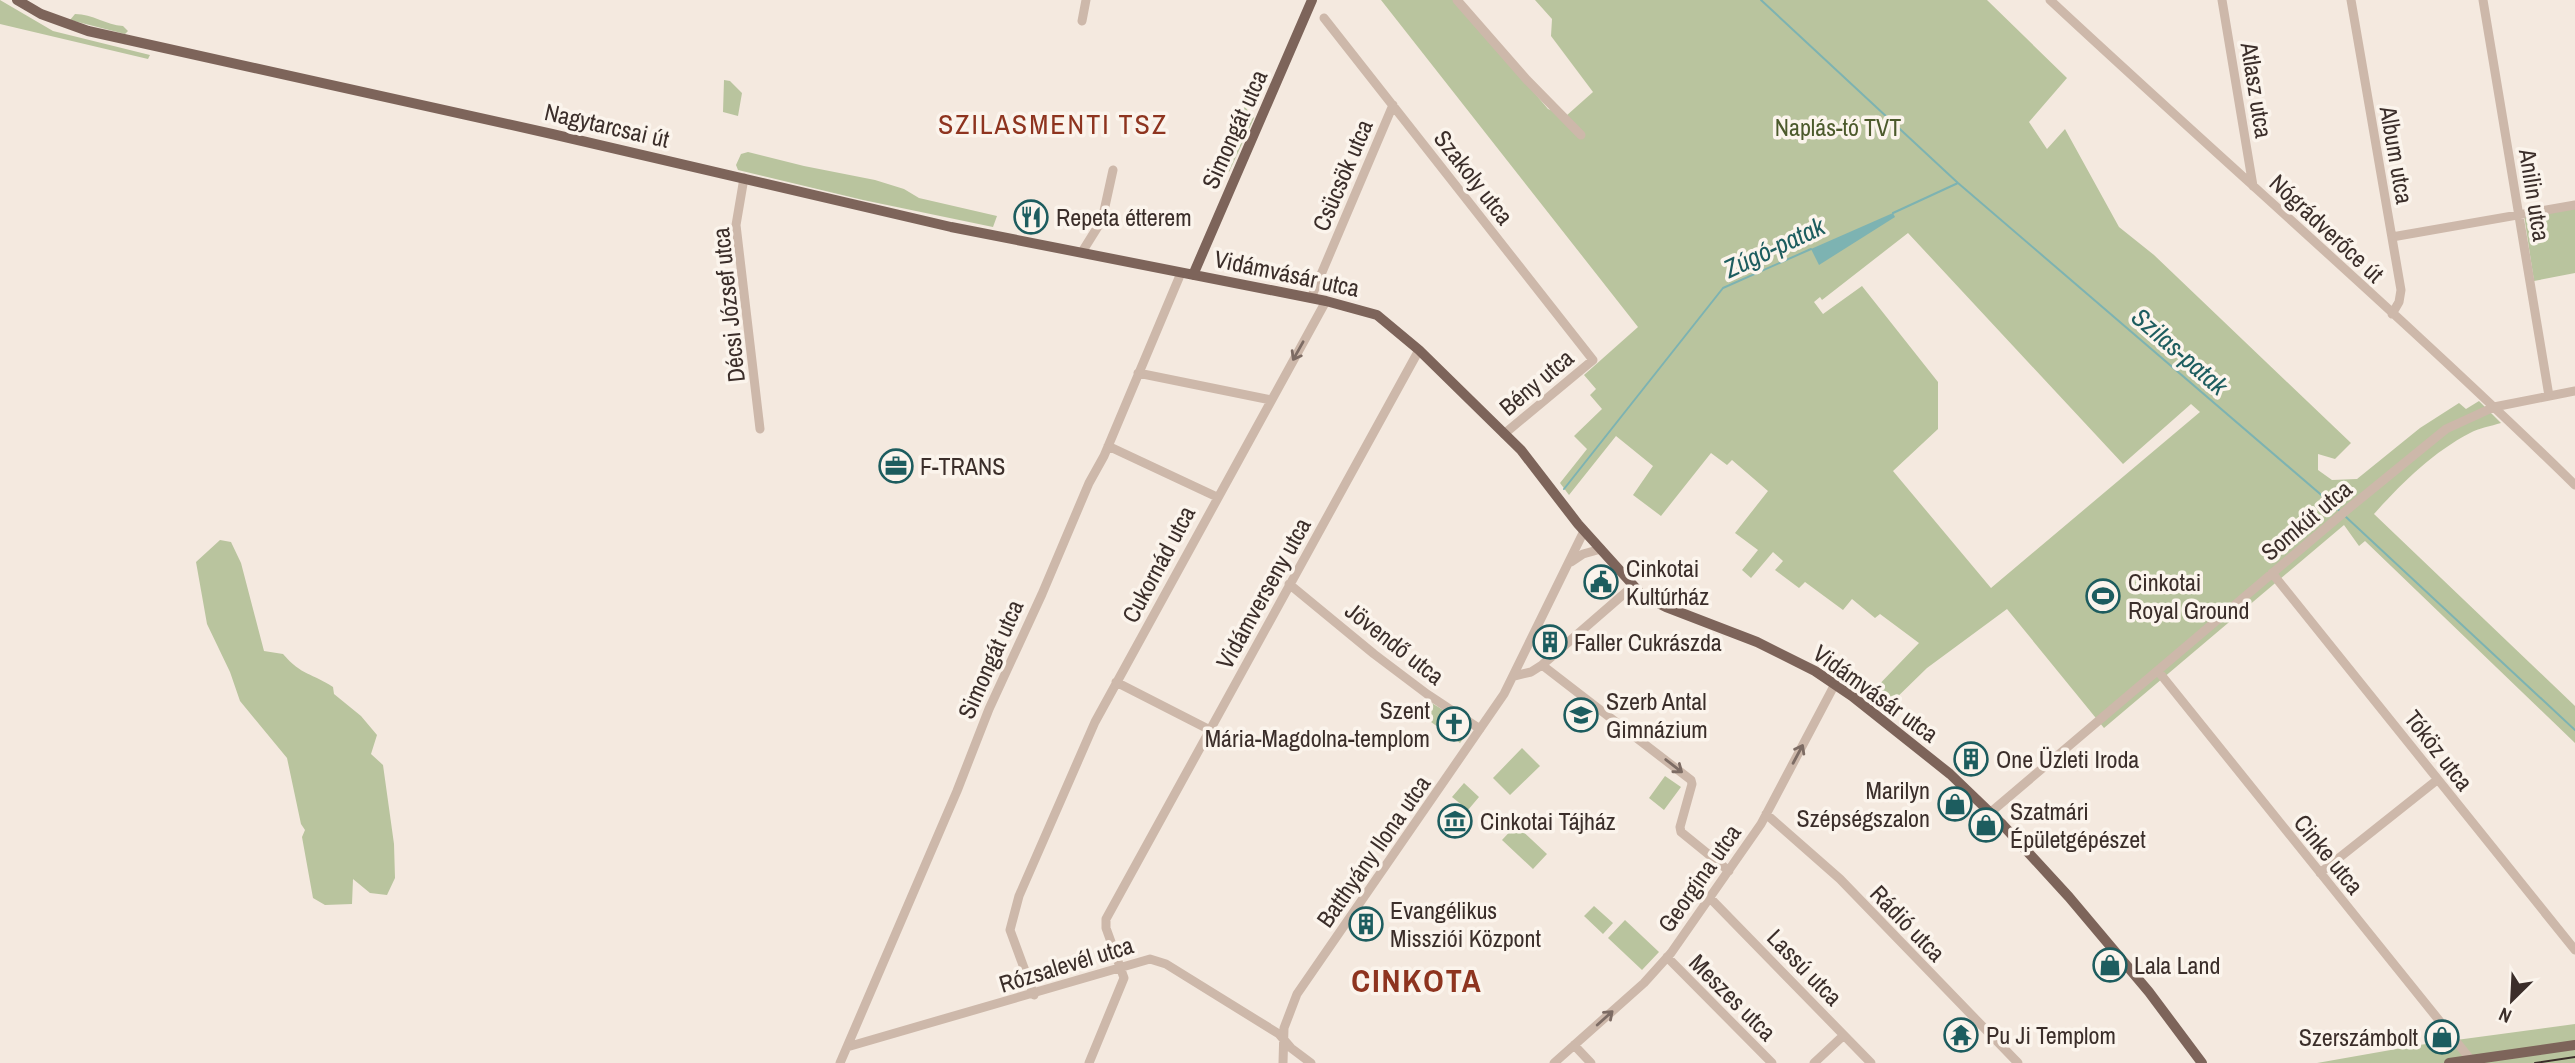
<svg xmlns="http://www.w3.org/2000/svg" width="2575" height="1063" viewBox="0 0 2575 1063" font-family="'Archivo Narrow',sans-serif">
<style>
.green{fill:#b9c49e;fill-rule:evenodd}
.water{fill:#7db3b2}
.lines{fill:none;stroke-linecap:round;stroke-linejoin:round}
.stream{stroke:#7db3b2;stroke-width:2}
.minor{stroke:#cdb8aa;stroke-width:9}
.major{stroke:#7d645a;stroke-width:10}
.tram{stroke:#3b2e2a;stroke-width:2}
.oneway{stroke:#7d6c64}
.labels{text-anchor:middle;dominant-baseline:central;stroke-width:7;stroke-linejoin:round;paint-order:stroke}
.street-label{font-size:24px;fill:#3b2e2a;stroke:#fbf4ec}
.park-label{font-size:24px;fill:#4c5a2c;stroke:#fbf4ec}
.poi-label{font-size:24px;fill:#3b2e2a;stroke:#fbf4ec;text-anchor:start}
.water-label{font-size:26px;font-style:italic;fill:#1d5d5f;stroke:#fbf4ec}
.quarter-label{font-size:28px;letter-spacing:2px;fill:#8e341f;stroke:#fbf4ec}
.district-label{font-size:32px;font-weight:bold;letter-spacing:2px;fill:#8e341f;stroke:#fbf4ec}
</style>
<rect width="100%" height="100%" fill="#f4e9df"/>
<!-- green -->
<path class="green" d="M0,0L53,31L150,55L148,59L0,24Z
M1381,0H1456L1548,109L1566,116L1593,92L1551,36L1552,19L1535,0H1987L2067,78L2029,122L2047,149L2065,129L2119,227L2154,255L2351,443L2335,459L2318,454V470L2332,480L2357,479L2420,428L2459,403L2466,409L2479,401L2501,423C2491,426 2479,428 2470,433C2433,452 2401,484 2374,514L2575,706V743L2365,541L2359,546L2344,525L2104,728L2007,609L1927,668L1887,707L1871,693L1919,643L1880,614L1875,618L1852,599L1843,610L1805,582L1799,588L1775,570L1783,561L1773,552L1751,578L1742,570L1758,550L1735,533L1768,491L1732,460L1727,465L1711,453L1661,516L1633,495L1653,466L1616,436L1569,495L1560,483L1587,449L1574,436L1602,409L1590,395L1596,389L1584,375L1638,327ZM1908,233L2123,464L2191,404L2200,412L1991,588L1893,471L1938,429V382L1862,286L1823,314L1814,302L1820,297L1822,300Z
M75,14C93,14 106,25 123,26L128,31L125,34L70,20Z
M724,80L730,81L742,93L738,116L723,112Z
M1245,107L1254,118L1229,172L1220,169L1217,155L1233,130V114Z
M748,152L804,166L875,180L904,189L919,198L997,216L993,227L863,200L738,170L736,165L741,154Z
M2575,207V273L2534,281L2524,215Z
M220,540L231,542L241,563L264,651L283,654C302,676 312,673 333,687L334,694L361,716L377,735L371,754L383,765L394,844L395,878L387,895L370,893L353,879L352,904L325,905L313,898L302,837L305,830L301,824L287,758L240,701L230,672L207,624L196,562Z
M1430,702L1450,714L1448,718H1445L1444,723L1465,736L1460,743L1420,714Z
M1522,748L1540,766L1510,795L1493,778Z
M1665,776L1681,787L1664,810L1649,798Z
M1464,783L1479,797L1468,810L1452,797Z
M1516,825L1547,854L1533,869L1502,840Z
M1594,906L1613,923L1603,934L1584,916Z
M1625,920L1659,952L1642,970L1608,938Z
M2575,1024V1063H2317L2419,1045Z"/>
<!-- water -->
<path class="water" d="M1893,213L1895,217L1819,265L1811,249Z"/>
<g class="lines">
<!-- stream -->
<path class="stream" d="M1761,0L1958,183L2340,511
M1893,213L1958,183
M1564,489L1723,288L1811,249
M2346,517L2575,730"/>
<!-- minor -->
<path class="minor" d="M1457,0L1527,80L1581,135
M2050,0C2225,163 2405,319 2575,485
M2222,0L2253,186
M2351,0L2401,290L2399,302L2392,314
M2483,0L2549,396
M1324,18L1593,360L1504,434
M1082,21L1086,0
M744,178L736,225L760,429
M2392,237L2575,205
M1082,252L1102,220L1113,170
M1311,298L1393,105
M1138,373L1271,400
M1108,446L1217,497
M1571,562L1583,554L1601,549
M2272,573L2575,950
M1289,584L1374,654L1427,694L1480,729
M1542,665L1691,780L1692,784L1680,827L1681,832L1729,871
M2158,671L2471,1060
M1514,676L1531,672L1542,665L1633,586
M1116,682L1210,730
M1991,812L2348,509L2446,429L2494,407L2575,391
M1766,814L1840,879L2018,1063
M2320,873L2437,780
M1710,898L1871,1063
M1667,957L1772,1063
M1034,995L1010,930L1019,896L1095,722L1326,301
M1574,1045L1591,1063
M847,1047L1150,959L1166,964L1279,1034L1291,1048L1311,1063
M840,1063L957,791L989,709L1042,594L1089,483L1104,456L1181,273
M1089,1063L1124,978L1106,928V919L1419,350
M1283,1063L1284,1028L1297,994L1504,694L1584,531
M1554,1063L1644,983L1671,953L1761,824L1835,684
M1814,1063L1844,1035"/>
<!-- major -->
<path class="major" d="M17,0L41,14L88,31L552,134L951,227L1326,301L1377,315L1419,350L1521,450L1578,524L1642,595L1666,607L1757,642L1815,671L1852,696L1950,774L2001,823L2069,897L2149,992L2202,1063
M1193,275L1312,0
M2449,1063L2575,1045"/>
<!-- tram -->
<path class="tram" d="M2535,1063L2575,1057"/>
</g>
<!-- one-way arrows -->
<defs><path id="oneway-shaft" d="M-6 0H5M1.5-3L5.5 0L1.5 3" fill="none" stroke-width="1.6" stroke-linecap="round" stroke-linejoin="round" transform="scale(1.75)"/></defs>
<g class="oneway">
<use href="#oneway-shaft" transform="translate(1298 351) rotate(119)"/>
<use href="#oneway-shaft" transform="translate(1798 754) rotate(-62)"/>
<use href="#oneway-shaft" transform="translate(1674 766) rotate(38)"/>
<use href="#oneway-shaft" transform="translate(1605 1018) rotate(-42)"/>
</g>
<!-- icons -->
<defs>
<symbol id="restaurant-ring" viewBox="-11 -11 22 22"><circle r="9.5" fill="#fbf4ec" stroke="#1d5d5f" stroke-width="1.5"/><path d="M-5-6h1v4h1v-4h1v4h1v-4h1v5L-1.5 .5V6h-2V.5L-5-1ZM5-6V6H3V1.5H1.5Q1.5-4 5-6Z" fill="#1d5d5f"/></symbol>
<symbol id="office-ring" viewBox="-11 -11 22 22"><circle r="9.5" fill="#fbf4ec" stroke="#1d5d5f" stroke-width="1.5"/><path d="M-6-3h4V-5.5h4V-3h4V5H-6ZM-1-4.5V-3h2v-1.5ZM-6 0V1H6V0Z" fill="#1d5d5f"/></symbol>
<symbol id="civic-ring" viewBox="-11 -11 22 22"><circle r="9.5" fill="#fbf4ec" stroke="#1d5d5f" stroke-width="1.5"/><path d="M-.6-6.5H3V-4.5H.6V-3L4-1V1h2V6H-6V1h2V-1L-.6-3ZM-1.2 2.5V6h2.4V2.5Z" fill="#1d5d5f"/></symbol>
<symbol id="stadium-ring" viewBox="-11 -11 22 22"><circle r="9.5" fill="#fbf4ec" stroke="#1d5d5f" stroke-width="1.5"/><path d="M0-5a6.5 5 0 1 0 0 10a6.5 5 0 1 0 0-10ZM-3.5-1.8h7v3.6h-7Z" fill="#1d5d5f"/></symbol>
<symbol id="building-ring" viewBox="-11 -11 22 22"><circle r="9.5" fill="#fbf4ec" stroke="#1d5d5f" stroke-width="1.5"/><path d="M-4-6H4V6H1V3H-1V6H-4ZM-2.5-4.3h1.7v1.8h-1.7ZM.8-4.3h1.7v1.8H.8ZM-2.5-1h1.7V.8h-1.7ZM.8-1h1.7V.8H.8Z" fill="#1d5d5f"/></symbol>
<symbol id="school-ring" viewBox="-11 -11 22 22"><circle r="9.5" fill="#fbf4ec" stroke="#1d5d5f" stroke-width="1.5"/><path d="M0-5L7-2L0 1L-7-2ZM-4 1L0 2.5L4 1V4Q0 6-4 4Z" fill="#1d5d5f"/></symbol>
<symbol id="church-ring" viewBox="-11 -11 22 22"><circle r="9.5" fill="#fbf4ec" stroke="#1d5d5f" stroke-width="1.5"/><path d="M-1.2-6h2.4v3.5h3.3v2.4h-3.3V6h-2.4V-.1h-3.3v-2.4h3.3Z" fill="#1d5d5f"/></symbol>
<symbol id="shop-ring" viewBox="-11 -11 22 22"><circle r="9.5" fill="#fbf4ec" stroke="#1d5d5f" stroke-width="1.5"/><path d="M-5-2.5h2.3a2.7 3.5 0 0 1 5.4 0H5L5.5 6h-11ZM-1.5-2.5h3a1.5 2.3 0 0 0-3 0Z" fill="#1d5d5f"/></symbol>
<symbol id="museum-ring" viewBox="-11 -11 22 22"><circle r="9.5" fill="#fbf4ec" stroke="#1d5d5f" stroke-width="1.5"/><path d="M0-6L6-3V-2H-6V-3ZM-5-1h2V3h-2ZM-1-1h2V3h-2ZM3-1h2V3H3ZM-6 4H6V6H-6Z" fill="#1d5d5f"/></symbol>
<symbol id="temple-ring" viewBox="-11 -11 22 22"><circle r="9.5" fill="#fbf4ec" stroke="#1d5d5f" stroke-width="1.5"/><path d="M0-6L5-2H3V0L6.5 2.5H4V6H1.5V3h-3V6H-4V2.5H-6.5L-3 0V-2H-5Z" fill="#1d5d5f"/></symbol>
</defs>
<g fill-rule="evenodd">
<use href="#restaurant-ring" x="1012" y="198" width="38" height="38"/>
<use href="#office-ring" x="877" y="447" width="38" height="38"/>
<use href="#civic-ring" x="1582" y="563" width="38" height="38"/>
<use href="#stadium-ring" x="2084" y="577" width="38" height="38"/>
<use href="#building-ring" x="1531" y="623" width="38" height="38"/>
<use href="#school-ring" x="1562" y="696" width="38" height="38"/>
<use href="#church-ring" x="1435" y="705" width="38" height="38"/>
<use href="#building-ring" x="1952" y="740" width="38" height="38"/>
<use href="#shop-ring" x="1936" y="785" width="38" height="38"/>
<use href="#museum-ring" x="1436" y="802" width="38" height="38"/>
<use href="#shop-ring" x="1967" y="806" width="38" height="38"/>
<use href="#building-ring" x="1347" y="905" width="38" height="38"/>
<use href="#shop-ring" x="2091" y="946" width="38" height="38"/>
<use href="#temple-ring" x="1942" y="1016" width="38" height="38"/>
<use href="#shop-ring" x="2423" y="1018" width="38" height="38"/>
</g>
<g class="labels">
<!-- street labels -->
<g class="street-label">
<text transform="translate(2257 90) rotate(81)">Atlasz utca</text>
<text transform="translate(607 125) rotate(13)">Nagytarcsai út</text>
<text transform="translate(1234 129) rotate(-66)">Simongát utca</text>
<text transform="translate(2397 155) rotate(80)">Album utca</text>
<text transform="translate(1342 175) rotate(-67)">Csücsök utca</text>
<text transform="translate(1474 177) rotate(52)">Szakoly utca</text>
<text transform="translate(2535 195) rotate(81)">Anilin utca</text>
<text transform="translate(2327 228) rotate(43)">Nógrádverőce út</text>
<text transform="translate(1287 273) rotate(12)">Vidámvásár utca</text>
<text transform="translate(728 305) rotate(-96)">Décsi József utca</text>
<text transform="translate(1536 382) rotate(-40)">Bény utca</text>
<text transform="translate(2306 520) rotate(-40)">Somkút utca</text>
<text transform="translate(1158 564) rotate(-62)">Cukornád utca</text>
<text transform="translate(1263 593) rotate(-61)">Vidámverseny utca</text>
<text transform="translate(1395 643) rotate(38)">Jövendő utca</text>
<text transform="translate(990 659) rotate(-66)">Simongát utca</text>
<text transform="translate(1876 693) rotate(36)">Vidámvásár utca</text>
<text transform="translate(2439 750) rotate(52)">Tóköz utca</text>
<text transform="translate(1373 851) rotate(-55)">Batthyány Ilona utca</text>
<text transform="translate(2329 854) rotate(51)">Cinke utca</text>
<text transform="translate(1699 878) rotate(-55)">Georgina utca</text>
<text transform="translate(1908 923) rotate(46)">Rádió utca</text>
<text transform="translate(1066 964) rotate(-17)">Rózsalevél utca</text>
<text transform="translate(1805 967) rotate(46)">Lassú utca</text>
<text transform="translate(1733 997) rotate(45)">Meszes utca</text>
</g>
<!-- park labels -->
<g class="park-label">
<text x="1838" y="127">Naplás-tó TVT</text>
</g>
<!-- poi labels -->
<g class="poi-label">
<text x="1056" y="217">Repeta étterem</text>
<text x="920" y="466">F-TRANS</text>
<text x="1626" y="568">Cinkotai<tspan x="1626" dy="28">Kultúrház</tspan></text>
<text x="2128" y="582">Cinkotai<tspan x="2128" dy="28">Royal Ground</tspan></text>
<text x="1574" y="642">Faller Cukrászda</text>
<text x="1606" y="701">Szerb Antal<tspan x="1606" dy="28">Gimnázium</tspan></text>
<text x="1430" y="710" text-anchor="end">Szent<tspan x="1430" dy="28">Mária-Magdolna-templom</tspan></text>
<text x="1996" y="759">One Üzleti Iroda</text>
<text x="1930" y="790" text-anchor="end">Marilyn<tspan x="1930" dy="28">Szépségszalon</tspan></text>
<text x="2010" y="811">Szatmári<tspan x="2010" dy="28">Épületgépészet</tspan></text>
<text x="1480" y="821">Cinkotai Tájház</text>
<text x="1390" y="910">Evangélikus<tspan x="1390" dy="28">Missziói Központ</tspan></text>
<text x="2134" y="965">Lala Land</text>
<text x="1986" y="1035">Pu Ji Templom</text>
<text x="2418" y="1037" text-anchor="end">Szerszámbolt</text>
</g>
<!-- water labels -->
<g class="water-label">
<text transform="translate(1774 247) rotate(-25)">Zúgó-patak</text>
<text transform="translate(2180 351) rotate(41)">Szilas-patak</text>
</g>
<!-- quarter labels -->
<g class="quarter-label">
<text x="1053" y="124">SZILASMENTI TSZ</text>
</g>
<!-- district labels -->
<g class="district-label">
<text x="1417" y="980">CINKOTA</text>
</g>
</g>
<!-- north arrow -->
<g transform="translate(2512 1000) rotate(204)" stroke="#fbf4ec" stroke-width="5" paint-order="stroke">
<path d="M0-5L12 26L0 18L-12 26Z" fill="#3b2e2a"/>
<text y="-10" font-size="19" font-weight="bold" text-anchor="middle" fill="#3b2e2a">N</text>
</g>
</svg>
